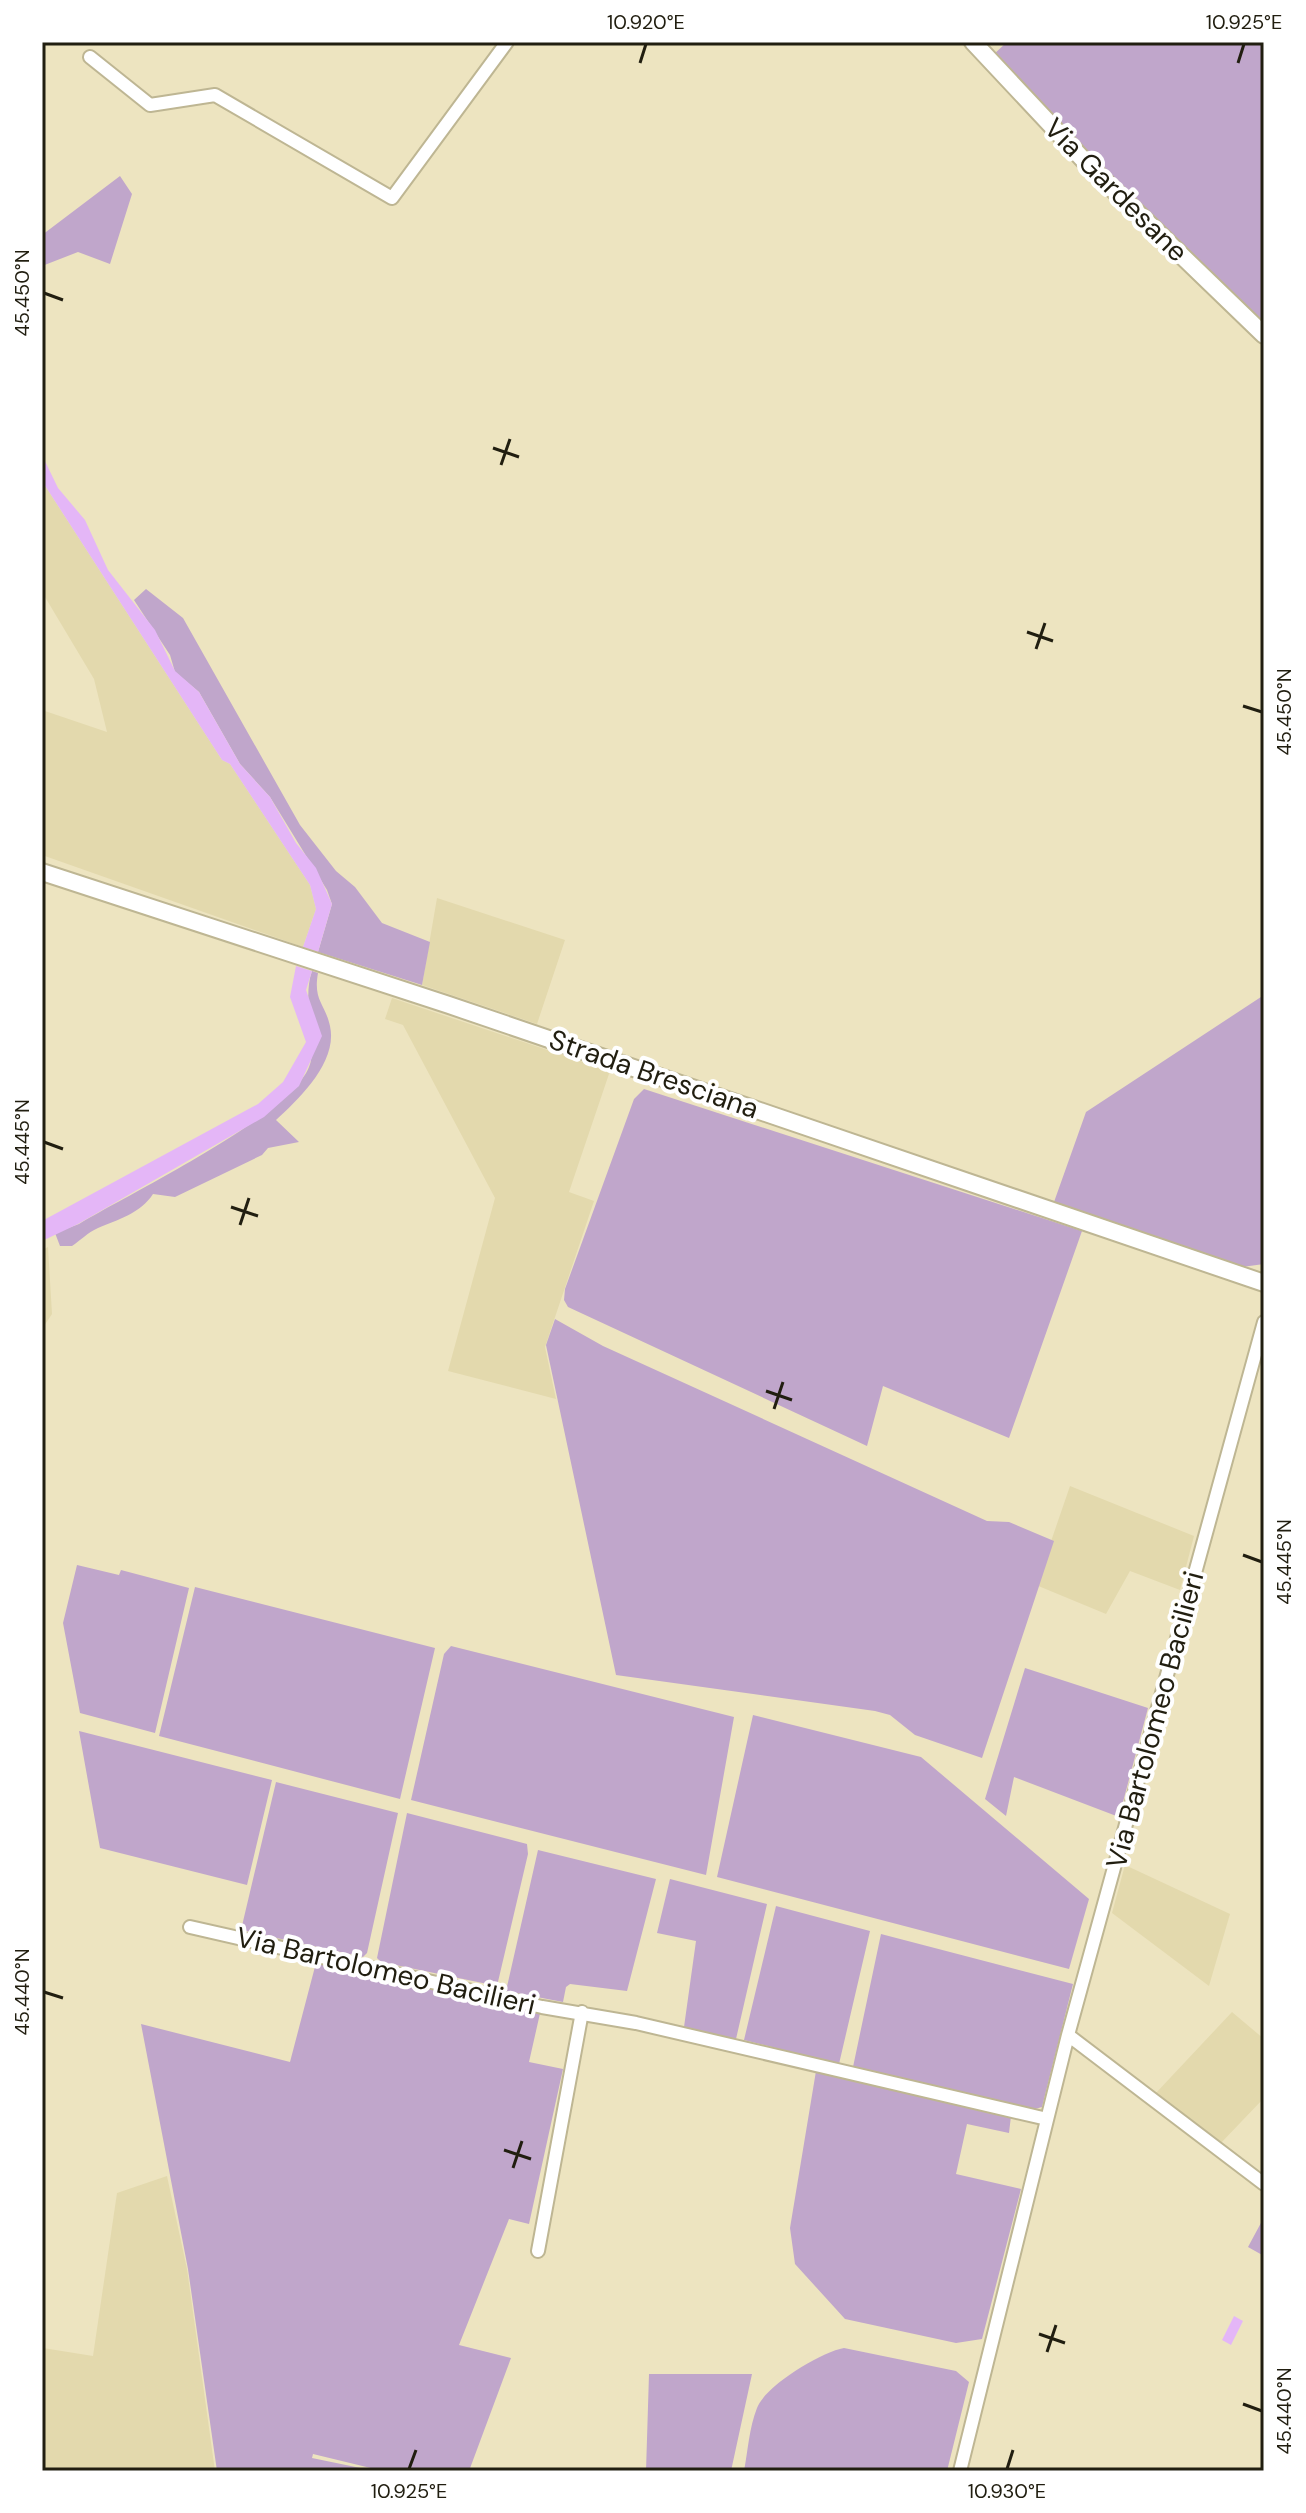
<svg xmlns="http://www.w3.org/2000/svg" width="1306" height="2513" viewBox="0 0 1306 2513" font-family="'DM Sans',sans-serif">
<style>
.built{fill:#e3d9ad}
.green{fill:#c0a6cb}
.water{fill:#e4b6f7}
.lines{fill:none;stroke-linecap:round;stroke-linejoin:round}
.minor-casing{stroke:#beb693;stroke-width:16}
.major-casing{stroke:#beb693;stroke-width:20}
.minor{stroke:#fff;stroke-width:12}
.major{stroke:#fff;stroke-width:16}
.ticks{fill:none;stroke:#211e10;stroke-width:3}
.labels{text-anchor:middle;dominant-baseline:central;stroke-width:8;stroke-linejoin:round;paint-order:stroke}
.street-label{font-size:28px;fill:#211e10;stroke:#fff}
.neatline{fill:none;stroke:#211e10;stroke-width:3}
.ticks-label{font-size:20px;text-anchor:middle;fill:#211e10}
</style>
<rect width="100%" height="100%" fill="#ede4c0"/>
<!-- built -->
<path class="built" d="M42,481L222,760L230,764L310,885L316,909L303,947L42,855V710L107,732L94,679L42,592Z
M437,898L565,940L537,1024L422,985Z
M392,998L610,1071L569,1192L594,1201L545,1347L556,1399L448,1371L495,1198L403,1025L385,1019Z
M48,1247L52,1314L42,1329V1250Z
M1070,1486L1194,1536L1180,1590L1130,1571L1106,1614L1036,1585Z
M1125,1865L1230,1914L1209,1986L1112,1913Z
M1232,2012L1264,2039V2098L1219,2145L1155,2094Z
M167,2176L187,2269L215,2471H42L43,2348L93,2356L117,2193Z"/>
<!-- green -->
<path class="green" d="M1007,42H1264V325L1099,166L993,55Z
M120,176L132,194L110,264L78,252L42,266V235Z
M146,589L183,618L300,825L336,871L355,887L382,923L430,942L422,985L318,952L332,904L327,890L270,797L240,764L199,692L175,672L170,655L134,600Z
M312,971L318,973C313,1001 325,1003 330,1026C338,1062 299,1099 276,1120L299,1142L268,1148L262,1155L175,1197L153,1194C141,1213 117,1220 98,1228C87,1233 81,1240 72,1246H60L55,1233L79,1224C130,1193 290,1116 309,1067C319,1044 301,1002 312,971Z
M1264,995V1264L1242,1267L1054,1202L1086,1112Z
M644,1089L1082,1231L1009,1438L883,1386L867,1446L568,1307L564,1300L565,1289L634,1099Z
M555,1319L603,1346L987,1521L1009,1522L1054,1541L982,1758L915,1735L890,1715L875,1711L616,1675L546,1345Z
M77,1565L119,1575L121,1570L189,1588L155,1733L80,1713L63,1623Z
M195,1587L435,1648L400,1799L159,1736Z
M451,1646L734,1717L706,1875L411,1800L444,1654Z
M1025,1668L1148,1708L1119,1817L1014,1777L1006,1816L985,1799Z
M753,1715L921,1757L1089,1899L1069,1969L717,1877Z
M79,1731L272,1780L247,1885L100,1848Z
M276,1782L398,1813L367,1953L363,1957L241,1930Z
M407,1813L527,1844L528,1854L497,1986L381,1962L377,1958Z
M538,1850L656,1879L627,1991L570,1984L566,1987L563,2002L506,1991Z
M670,1879L767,1904L736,2039L684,2027L696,1941L657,1933Z
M776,1906L870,1931L839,2064L744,2040Z
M881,1934L1073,1984L1042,2107L1035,2109L853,2067Z
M317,1959L541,2009L529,2062L563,2069L529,2224L509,2219L459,2345L511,2358L469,2471H383L313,2454L312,2458L375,2471H217L188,2269L141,2024L290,2062Z
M816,2071L1011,2116L1009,2133L967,2124L956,2174L1021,2189L982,2339L956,2343L845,2319L795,2264L790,2228Z
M1262,2221L1264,2222V2256L1248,2247Z
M844,2348L956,2371L969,2382L947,2471H744C748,2451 749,2428 757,2408C765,2386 821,2352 844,2348Z
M649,2374H752L731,2471H646Z"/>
<!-- water -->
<path class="water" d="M42,455L58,488L85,520L108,570L155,630L175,671L199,692L240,764L270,797L296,843L316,868L332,904L318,952L303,947L316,909L310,885L230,764L222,760L42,481Z
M296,966L312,971L306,990L322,1036L299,1086L264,1117L78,1224L42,1241V1221L258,1104L283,1082L306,1042L290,997Z
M1234,2316L1243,2321L1231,2345L1222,2340Z"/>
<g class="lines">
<defs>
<path id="minor" d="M90,57L150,105L215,95L392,198L507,42
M190,1927L542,2007L636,2023L1047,2119
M1068,2035L1264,2184
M538,2251L582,2012
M960,2471L1068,2035L1264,1322"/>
<path id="major" d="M973,42L1093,170L1264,335
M42,872L449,1005L1264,1283"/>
</defs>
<!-- minor casing -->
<use href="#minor" class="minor-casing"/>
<!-- major casing -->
<use href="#major" class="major-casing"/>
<!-- minor -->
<use href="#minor" class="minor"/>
<!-- major -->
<use href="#major" class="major"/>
</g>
<!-- ticks -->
<path class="ticks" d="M640,63L646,44M1238,63L1244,44M44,293L63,300M493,448L519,457M501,465L510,439M1027,632L1053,641M1036,649L1045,623M1243,706L1262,712M44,1142L63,1149M231,1207L258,1216M240,1225L249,1198M766,1391L792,1400M774,1409L783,1382M1243,1555L1262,1562M44,1992L63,1998M504,2150L531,2159M513,2168L522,2141M1039,2334L1065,2343M1047,2352L1056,2325M1243,2404L1262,2411M409,2469L416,2450M1007,2469L1013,2450"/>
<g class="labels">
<!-- street labels -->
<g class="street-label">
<text transform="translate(1116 190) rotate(45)">Via Gardesane</text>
<text transform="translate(654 1074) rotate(19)">Strada Bresciana</text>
<text transform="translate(1155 1720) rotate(-75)">Via Bartolomeo Bacilieri</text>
<text transform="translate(386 1971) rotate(13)">Via Bartolomeo Bacilieri</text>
</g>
</g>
<!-- border -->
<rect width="1306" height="2513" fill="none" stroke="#ffffff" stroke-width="88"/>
<rect x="44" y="44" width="1218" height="2425" class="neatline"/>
<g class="ticks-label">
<text x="646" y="29">10.920°E</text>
<text x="1244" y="29">10.925°E</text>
<text transform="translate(22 293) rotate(-90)" y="7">45.450°N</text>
<text transform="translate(1284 712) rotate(-90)" y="7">45.450°N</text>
<text transform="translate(22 1142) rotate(-90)" y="7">45.445°N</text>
<text transform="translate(1284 1562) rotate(-90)" y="7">45.445°N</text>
<text transform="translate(22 1992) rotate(-90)" y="7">45.440°N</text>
<text transform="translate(1284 2411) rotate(-90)" y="7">45.440°N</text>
<text x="409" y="2498">10.925°E</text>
<text x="1007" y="2498">10.930°E</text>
</g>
</svg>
